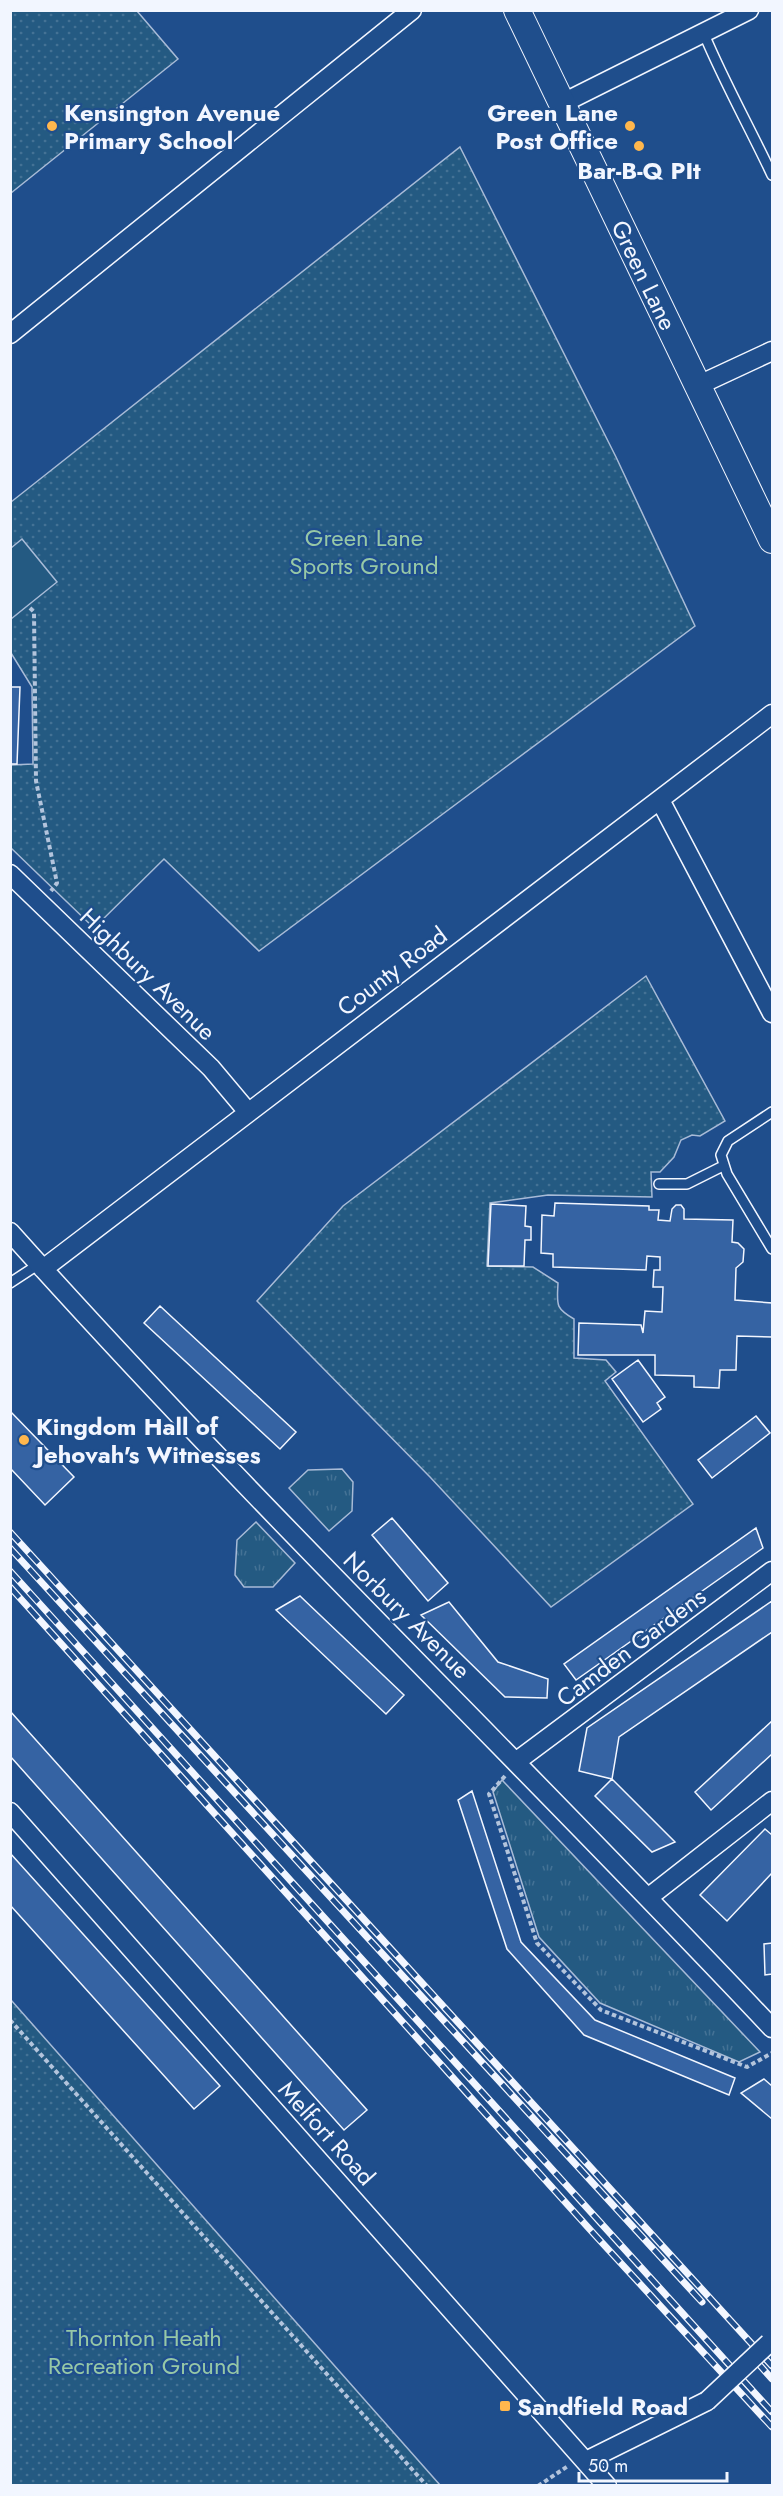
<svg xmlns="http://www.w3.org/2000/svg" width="783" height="2496" viewBox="0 0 783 2496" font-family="Jost,sans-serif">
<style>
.grass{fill:url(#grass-tufts);stroke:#a8bbd7;stroke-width:1.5}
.park{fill:url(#park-dots);stroke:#a8bbd7;stroke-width:1.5}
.pitch{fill:#245a82;stroke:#a8bbd7;stroke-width:1.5}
.building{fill:#3563a3;stroke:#f2f6ff;stroke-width:1.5}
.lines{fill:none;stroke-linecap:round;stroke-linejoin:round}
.service-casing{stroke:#f2f6ff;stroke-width:12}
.minor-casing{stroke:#f2f6ff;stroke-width:21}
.secondary-casing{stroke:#f2f6ff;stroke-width:28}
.path{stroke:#b3c4dc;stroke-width:4;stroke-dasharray:4.5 3;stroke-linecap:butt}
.service{stroke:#1f4e8c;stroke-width:9}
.minor{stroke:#1f4e8c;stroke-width:18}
.secondary{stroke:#1f4e8c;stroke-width:26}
.rail-casing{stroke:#f2f6ff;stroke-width:7}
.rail{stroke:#1f4e8c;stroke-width:4.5;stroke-dasharray:14;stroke-linecap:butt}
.minor-bridge-casing{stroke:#f2f6ff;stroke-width:21;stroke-linecap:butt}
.minor-bridge{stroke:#1f4e8c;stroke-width:18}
.poi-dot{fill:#ffb74d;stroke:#1f4e8c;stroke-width:2}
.labels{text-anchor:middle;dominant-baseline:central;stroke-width:4.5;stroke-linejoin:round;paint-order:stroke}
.poi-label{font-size:24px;font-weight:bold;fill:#f2f6ff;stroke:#1f4e8c;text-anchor:start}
.street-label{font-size:24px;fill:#f2f6ff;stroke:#1f4e8c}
.park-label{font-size:24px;fill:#97c8a6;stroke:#1f4e8c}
</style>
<defs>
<pattern id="grass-tufts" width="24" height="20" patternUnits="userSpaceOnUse" patternTransform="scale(1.5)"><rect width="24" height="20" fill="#245a82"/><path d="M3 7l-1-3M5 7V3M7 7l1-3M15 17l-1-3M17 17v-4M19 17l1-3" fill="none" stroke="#447295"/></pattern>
<pattern id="park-dots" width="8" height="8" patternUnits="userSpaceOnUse" patternTransform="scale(1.5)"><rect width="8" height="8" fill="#245a82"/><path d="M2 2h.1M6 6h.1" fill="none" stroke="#447295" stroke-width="1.8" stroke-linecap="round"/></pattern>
</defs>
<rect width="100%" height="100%" fill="#1f4e8c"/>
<!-- grass -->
<path class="grass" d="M342,1469L353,1482L352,1511L329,1531L289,1488L308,1470Z
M256,1522L295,1563L273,1587H244L235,1575L237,1540Z
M502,1780L760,2052L739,2062L600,2003L539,1937L493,1792Z"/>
<!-- park -->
<path class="park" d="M11,10L137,11L178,59L11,193Z
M460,147L616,457L695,626L259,951L164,859L94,928L11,848V765L33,764L32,687L11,653V502Z
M646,976L725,1121L700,1136L692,1135L681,1140L674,1157L660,1172H651L652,1197L548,1195L490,1203L487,1266L533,1267L558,1283C557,1305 555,1308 574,1319V1358L606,1360L616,1372L605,1381L693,1504L551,1607L430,1477L257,1301L343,1206Z
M11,2000L440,2485H11Z"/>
<!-- pitch -->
<path class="pitch" d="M22,539L57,582L11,619V548Z"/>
<!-- building -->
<path class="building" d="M10,687H20L17,764H10Z
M555,1203L649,1206V1210H659L658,1220L670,1221L672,1209L676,1205H681L684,1209V1219L733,1220L732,1242L738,1243L744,1249L743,1262L736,1268L735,1300L772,1303V1337L737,1336L736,1370H720L719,1388L694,1387V1376L655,1375V1355H578L579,1323L641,1325L643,1333L645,1311L662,1312L663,1287H653L654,1270H660V1257L647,1256L646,1270L553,1267V1254L541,1253L542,1215L554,1216Z
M491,1204L526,1206L525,1226L531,1227V1240H525L524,1266H488Z
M160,1306L296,1432L280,1449L144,1323Z
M638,1360L665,1397L657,1403L661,1409L643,1422L612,1379Z
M10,1411L74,1477L45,1505L10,1468Z
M756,1416L770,1433L712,1478L698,1460Z
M392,1518L448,1583L428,1601L372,1535Z
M756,1528L763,1548L576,1680L564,1664Z
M300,1596L404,1695L386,1714L276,1610Z
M772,1601V1632L619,1737L612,1779L579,1771L587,1728Z
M449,1602L498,1662L548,1679L547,1698L505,1697L421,1615Z
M10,1711L367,2110L344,2130L10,1756Z
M772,1721V1754L711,1810L695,1792Z
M612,1779L675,1842L652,1852L595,1796Z
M472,1791L521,1942L595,2020L735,2078L729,2095L584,2035L507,1949L458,1800Z
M765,1829L772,1835V1873L727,1921L700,1895Z
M10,1853L220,2086L194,2109L10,1905Z
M772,1943V1974L765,1975L764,1944Z
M764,2079L772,2086V2119L741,2093Z"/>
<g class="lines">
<defs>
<path id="service" d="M704,34C724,82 750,128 772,175
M772,1112L728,1141L721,1155L727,1174L772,1249
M659,1184H687L723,1166
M10,1283L39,1264"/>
<path id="minor" d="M563,103L749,10
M10,334L412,10
M699,385L772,351
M660,800L772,1013
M10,874L211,1068L248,1112
M10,1232C255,1506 521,1761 772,2028
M43,1269L772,714
M517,1761L772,1571
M10,1812L607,2486
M649,1897L772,1801
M586,2461L707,2401"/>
<g id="secondary">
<path id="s1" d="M517,10L772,540"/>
</g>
</defs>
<!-- service casing -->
<use href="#service" class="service-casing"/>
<!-- minor casing -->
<use href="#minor" class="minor-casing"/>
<!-- secondary casing -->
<use href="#secondary" class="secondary-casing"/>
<!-- path -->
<path class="path" d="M30,608L34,612L36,781L57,883L51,891
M505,1776L489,1794L537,1943L601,2010L747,2067L772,2053
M10,2020L427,2486
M538,2486L568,2466"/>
<!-- service -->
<use href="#service" class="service"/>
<!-- minor -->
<use href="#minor" class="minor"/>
<!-- secondary -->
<use href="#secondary" class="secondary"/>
<defs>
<path id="rail" d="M10,1532L772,2366
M10,1548L702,2302
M10,1571L772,2412
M10,1587L594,2234L772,2427
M756,2361L772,2379"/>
</defs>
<!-- rail casing -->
<use href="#rail" class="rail-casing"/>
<!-- rail -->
<use href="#rail" class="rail"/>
<defs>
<path id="minor-bridge" d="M707,2401L769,2343"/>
</defs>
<!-- minor-bridge casing -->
<use href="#minor-bridge" class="minor-bridge-casing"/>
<!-- minor-bridge -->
<use href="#minor-bridge" class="minor-bridge"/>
</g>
<!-- markers -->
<g class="poi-dot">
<circle cx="52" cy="126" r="6"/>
<circle cx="630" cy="126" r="6"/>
<circle cx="639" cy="146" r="6"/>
<circle cx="24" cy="1440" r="6"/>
<rect x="499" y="2400" width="12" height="12" rx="3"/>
</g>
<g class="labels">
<!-- poi labels -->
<g class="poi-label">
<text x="64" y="112">Kensington Avenue<tspan x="64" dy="28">Primary School</tspan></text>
<text x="618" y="112" text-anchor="end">Green Lane<tspan x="618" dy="28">Post Office</tspan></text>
<text x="639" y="170" text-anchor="middle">Bar-B-Q PIt</text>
<text x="36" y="1426">Kingdom Hall of<tspan x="36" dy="28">Jehovah's Witnesses</tspan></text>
<text x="517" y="2406">Sandfield Road</text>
</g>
<!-- street labels -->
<g class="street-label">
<text stroke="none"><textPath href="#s1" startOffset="294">Green Lane</textPath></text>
<text transform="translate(392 971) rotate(-37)">County Road</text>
<text transform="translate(148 974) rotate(44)">Highbury Avenue</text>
<text transform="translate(407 1615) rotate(45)">Norbury Avenue</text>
<text transform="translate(631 1647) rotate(-37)">Camden Gardens</text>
<text transform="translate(327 2133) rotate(48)">Melfort Road</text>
</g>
<!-- park labels -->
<g class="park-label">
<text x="364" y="537">Green Lane<tspan x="364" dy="28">Sports Ground</tspan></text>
<text x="144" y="2337">Thornton Heath<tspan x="144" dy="28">Recreation Ground</tspan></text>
</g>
</g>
<!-- border -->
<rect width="783" height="2496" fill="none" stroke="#f2f6ff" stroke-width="24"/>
<!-- scale -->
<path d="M579 2472v9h148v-9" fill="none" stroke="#f2f6ff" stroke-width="3"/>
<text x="588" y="2472" font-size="18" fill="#f2f6ff" stroke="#1f4e8c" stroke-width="4.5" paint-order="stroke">50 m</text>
</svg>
